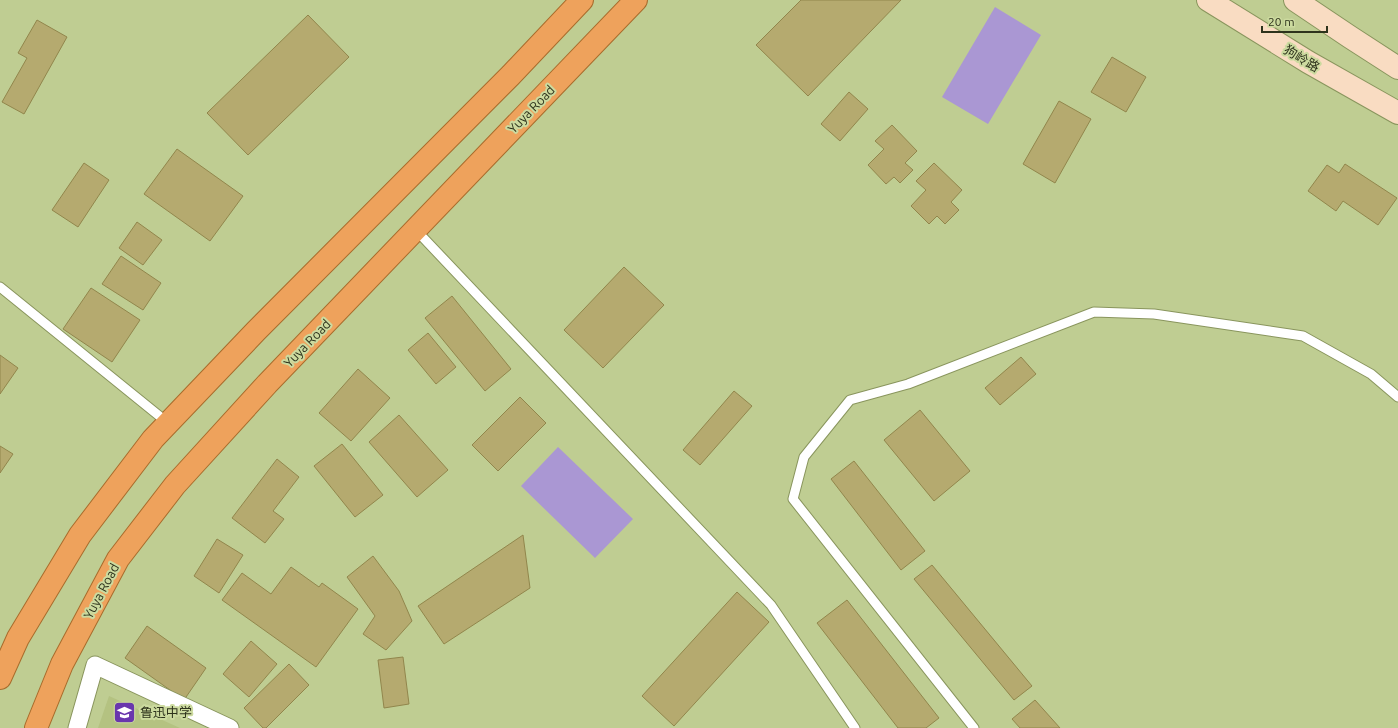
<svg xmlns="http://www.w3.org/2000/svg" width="1398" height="728" viewBox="0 0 1398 728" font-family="Ubuntu,'Noto Sans SC',sans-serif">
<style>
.built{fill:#b4c281}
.grass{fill:#aa97d3}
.building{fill:#b5aa6f;stroke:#91864c}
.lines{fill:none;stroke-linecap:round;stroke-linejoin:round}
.service-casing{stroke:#89955d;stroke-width:11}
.minor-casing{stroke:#89955d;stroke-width:19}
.secondary-casing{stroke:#89955d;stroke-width:24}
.trunk-casing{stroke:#a86c2c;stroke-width:24}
.service{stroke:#fff;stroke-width:9}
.minor{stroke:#fff;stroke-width:17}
.secondary{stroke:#f9dcc2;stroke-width:22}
.trunk{stroke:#eea25c;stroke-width:22}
.labels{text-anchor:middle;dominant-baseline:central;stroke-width:4;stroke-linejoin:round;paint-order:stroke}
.street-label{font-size:13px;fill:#2e331c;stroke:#ccda9f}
.poi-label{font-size:13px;fill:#2e331c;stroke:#ccda9f;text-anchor:start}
</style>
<rect width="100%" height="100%" fill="#bfcd92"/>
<!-- built -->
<path class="built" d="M109,696L180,728H98Z"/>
<!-- grass -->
<path class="grass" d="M995,7L1041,35L988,124L942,97Z
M558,447L633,519L595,558L521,486Z"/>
<!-- building -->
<path class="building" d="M801,0H901L808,96L756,45Z
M308,15L349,57L248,155L207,113Z
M37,20L67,37L24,114L2,102L27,58L18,53Z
M1112,57L1146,77L1126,112L1091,92Z
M849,92L868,109L840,141L821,124Z
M1059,101L1091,119L1055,183L1023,164Z
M892,125L917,151L905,163L913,170L900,183L894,177L886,184L868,165L884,149L875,141Z
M177,149L243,196L210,241L144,194Z
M84,163L109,180L78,227L52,210Z
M934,163L962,190L951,202L959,210L945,224L937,216L929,224L911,206L926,190L916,181Z
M1345,164L1397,198L1378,225L1343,201L1336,211L1308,191L1327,165L1339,173Z
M137,222L162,240L143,265L119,248Z
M121,256L161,283L143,310L102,284Z
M624,267L664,305L603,368L564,330Z
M91,288L140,320L112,362L63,329Z
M452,296L511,369L485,391L425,318Z
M428,333L456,367L436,384L408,350Z
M0,355L18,368L0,394Z
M1021,357L1036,374L1000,405L985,388Z
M358,369L390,398L351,441L319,413Z
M734,391L752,406L700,465L683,450Z
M520,397L546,423L498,471L472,445Z
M920,410L970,471L934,501L884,440Z
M399,415L448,470L417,497L369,442Z
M342,444L383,495L355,517L314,466Z
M0,446L13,454L0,473Z
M277,459L299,477L273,511L284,519L265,543L232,518Z
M854,461L925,551L901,570L831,479Z
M523,535L530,588L444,644L418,606Z
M217,539L243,555L219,593L194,576Z
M373,556L399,591L412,621L386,650L363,634L375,616L347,577Z
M932,565L1032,686L1014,700L914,579Z
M291,567L319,587L322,583L358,609L316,667L222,600L242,573L271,594Z
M737,592L769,622L674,726L642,696Z
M847,600L939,718L926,728H898L817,623Z
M147,626L206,668L184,700L125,658Z
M251,641L277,664L249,697L223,674Z
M403,657L409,704L384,708L378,660Z
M289,664L309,685L266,728H263L244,708Z
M1035,700L1060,728H1020L1012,719Z"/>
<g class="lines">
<defs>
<path id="service" d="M415,229L771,605L855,728
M0,287L168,423
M974,728L793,499L804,457L850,400L908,384L1094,312L1154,314L1303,336L1371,374L1398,397"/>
<path id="minor" d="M77,728L95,665L230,728"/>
<path id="secondary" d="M1208,0L1308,62L1398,113
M1295,0L1350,37L1398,68"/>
<path id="trunk" d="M0,678L18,638L80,535L153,439L256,331L511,75L582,0
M36,728L62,664L118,559L175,485L267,384L636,0"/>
</defs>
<!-- service casing -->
<use href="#service" class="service-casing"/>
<!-- minor casing -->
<use href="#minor" class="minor-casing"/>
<!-- secondary casing -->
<use href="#secondary" class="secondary-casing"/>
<!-- trunk casing -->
<use href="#trunk" class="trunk-casing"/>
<!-- service -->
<use href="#service" class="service"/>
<!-- minor -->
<use href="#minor" class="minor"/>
<!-- secondary -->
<use href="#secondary" class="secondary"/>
<!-- trunk -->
<use href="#trunk" class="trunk"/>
</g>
<!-- icons -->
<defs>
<symbol id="school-square" viewBox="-11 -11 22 22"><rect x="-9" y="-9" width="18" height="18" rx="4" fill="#6936ad" stroke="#ccda9f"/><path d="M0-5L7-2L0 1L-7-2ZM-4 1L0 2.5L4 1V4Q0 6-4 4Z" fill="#fff"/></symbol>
</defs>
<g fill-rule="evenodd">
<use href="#school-square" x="112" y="700" width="25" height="25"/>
</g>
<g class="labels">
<!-- street labels -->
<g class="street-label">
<text transform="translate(1302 58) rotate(31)">狗岭路</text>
<text transform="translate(531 109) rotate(-46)">Yuya Road</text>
<text transform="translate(307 343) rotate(-46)">Yuya Road</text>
<text transform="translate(101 591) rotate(-62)">Yuya Road</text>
</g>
<!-- poi labels -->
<g class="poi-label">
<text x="140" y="712">鲁迅中学</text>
</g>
</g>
<!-- scale -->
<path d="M1262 26v6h65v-6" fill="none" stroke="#2e331c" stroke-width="2"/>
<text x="1268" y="26" font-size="12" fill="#2e331c" stroke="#ccda9f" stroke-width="3" paint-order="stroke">20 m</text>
</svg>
